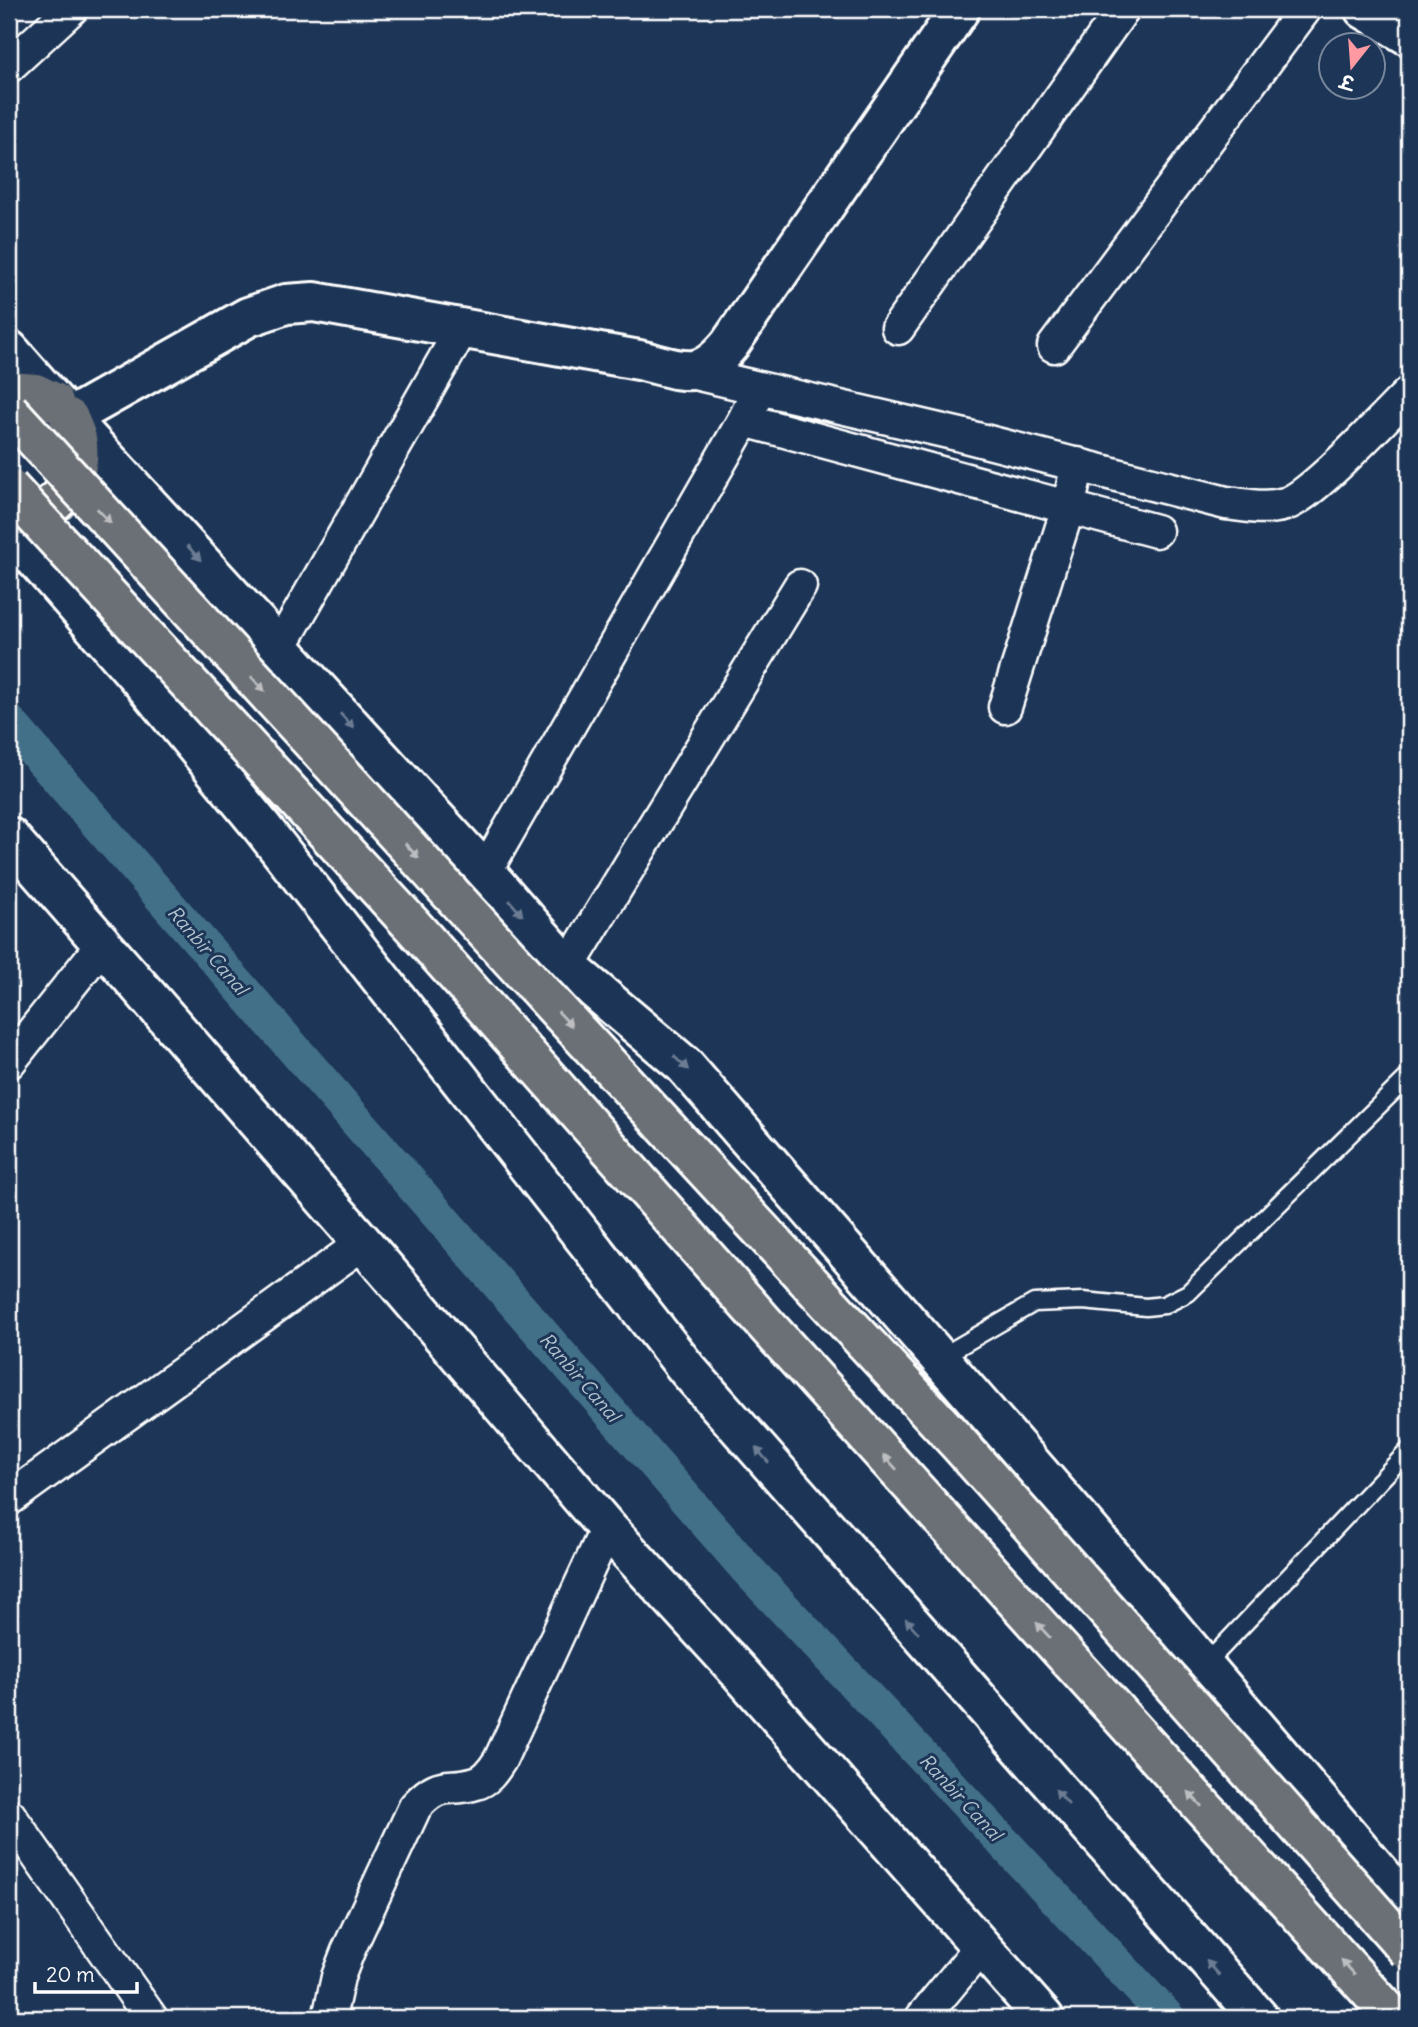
<svg xmlns="http://www.w3.org/2000/svg" width="1418" height="2027" viewBox="0 0 1418 2027" font-family="Delius,'Playpen Sans Deva',sans-serif">
<style>
.lines{fill:none;stroke-linecap:round;stroke-linejoin:round}
.canal{stroke:#436f88;stroke-width:35}
.service-casing{stroke:#fff;stroke-width:21}
.minor-casing{stroke:#fff;stroke-width:37}
.tertiary-casing{stroke:#fff;stroke-width:44}
.secondary-casing{stroke:#fff;stroke-width:44}
.trunk-casing{stroke:#fff;stroke-width:44}
.service{stroke:#1d3557;stroke-width:16}
.minor{stroke:#1d3557;stroke-width:32}
.tertiary{stroke:#1d3557;stroke-width:38}
.secondary{stroke:#1d3557;stroke-width:38}
.trunk{stroke:#6b6f75;stroke-width:38}
.trunk-bridge-casing{stroke:#fff;stroke-width:44;stroke-linecap:butt}
.trunk-bridge{stroke:#6b6f75;stroke-width:38}
.oneway{fill:#bcbec1}
.oneway2{fill:#6c7c92}
.labels{text-anchor:middle;dominant-baseline:central;stroke-width:6;stroke-linejoin:round;paint-order:stroke}
.water-label{font-size:19px;font-style:italic;fill:#b4c5cf;stroke:#1d3557}
</style>
<rect width="100%" height="100%" fill="#1d3557"/>
<filter id="ink" filterUnits="userSpaceOnUse"><feTurbulence type="fractalNoise" baseFrequency=".0143" numOctaves="2"/><feDisplacementMap in="SourceGraphic" scale="14" xChannelSelector="R" yChannelSelector="G"/><feConvolveMatrix kernelMatrix="1 2 1 2 8 2 1 2 1" color-interpolation-filters="sRGB"/></filter>
<g filter="url(#ink)">
<g class="lines">
<!-- canal -->
<path class="canal" d="M9,722L746,1568L1168,2018"/>
<defs>
<path id="service" d="M939,1358L1034,1303L1083,1301L1146,1307L1164,1305L1188,1293L1409,1076
M1204,1666L1409,1450"/>
<path id="minor" d="M9,66L71,9
M898,328L1123,9
M1054,346L1305,9
M690,372L961,435L1226,503C1246,505 1266,510 1285,504C1313,496 1385,416 1409,393
M744,420C882,457 1019,495 1156,531
M280,647L463,327
M1005,707L1068,508L1078,464
M485,872L744,420L759,389
M568,967L800,586
M9,1062L102,945
M9,1499L363,1243
M9,1815L151,2018
M329,2018L338,1977L348,1951L415,1807C441,1778 447,1792 476,1783C488,1780 494,1769 500,1760L607,1528
M922,2018L980,1948"/>
<path id="tertiary" d="M9,350L69,418L485,872L568,967L684,1065L1089,1530L1409,1907
M9,531L22,544L145,685L261,826L687,1369L1259,2018
M9,837L363,1243L607,1528L740,1673L1044,2018"/>
<path id="secondary" d="M1364,9L1409,36
M69,418L248,317L286,304L314,302L639,360C683,370 698,383 730,344L960,9"/>
<path id="trunk" d="M9,391L35,393L54,402
M9,516C19,515 32,514 42,510C68,498 83,467 77,439C76,432 71,425 69,418"/>
</defs>
<!-- service casing -->
<use href="#service" class="service-casing"/>
<!-- minor casing -->
<use href="#minor" class="minor-casing"/>
<!-- tertiary casing -->
<use href="#tertiary" class="tertiary-casing"/>
<!-- secondary casing -->
<use href="#secondary" class="secondary-casing"/>
<!-- trunk casing -->
<use href="#trunk" class="trunk-casing"/>
<!-- service -->
<use href="#service" class="service"/>
<!-- minor -->
<use href="#minor" class="minor"/>
<!-- tertiary -->
<use href="#tertiary" class="tertiary"/>
<!-- secondary -->
<use href="#secondary" class="secondary"/>
<!-- trunk -->
<use href="#trunk" class="trunk"/>
<defs>
<path id="trunk-bridge" d="M9,411L553,1005L960,1445L1409,1951
M9,488L412,925L768,1327L1394,2018"/>
</defs>
<!-- trunk-bridge casing -->
<use href="#trunk-bridge" class="trunk-bridge-casing"/>
<!-- trunk-bridge -->
<use href="#trunk-bridge" class="trunk-bridge"/>
</g>
<!-- one-way arrows -->
<defs><path id="oneway-solid" d="M-6-.8H1V-3.2L6.5 0L1 3.2V.8H-6Z" transform="scale(1.75)"/></defs>
<g class="oneway">
<use href="#oneway-solid" transform="translate(104 516) rotate(47)"/>
<use href="#oneway-solid" transform="translate(258 684) rotate(47)"/>
<use href="#oneway-solid" transform="translate(412 851) rotate(47)"/>
<use href="#oneway-solid" transform="translate(565 1019) rotate(47)"/>
<use href="#oneway-solid" transform="translate(890 1462) rotate(-132)"/>
<use href="#oneway-solid" transform="translate(1043 1630) rotate(-132)"/>
<use href="#oneway-solid" transform="translate(1195 1799) rotate(-132)"/>
<use href="#oneway-solid" transform="translate(1348 1967) rotate(-132)"/>
</g>
<g class="oneway2">
<use href="#oneway-solid" transform="translate(194 553) rotate(47)"/>
<use href="#oneway-solid" transform="translate(347 721) rotate(48)"/>
<use href="#oneway-solid" transform="translate(516 908) rotate(49)"/>
<use href="#oneway-solid" transform="translate(681 1063) rotate(43)"/>
<use href="#oneway-solid" transform="translate(762 1455) rotate(-131)"/>
<use href="#oneway-solid" transform="translate(912 1626) rotate(-131)"/>
<use href="#oneway-solid" transform="translate(1062 1797) rotate(-131)"/>
<use href="#oneway-solid" transform="translate(1213 1968) rotate(-132)"/>
</g>
</g>
<g class="labels">
<!-- water labels -->
<g class="water-label">
<text transform="translate(208 950) rotate(49)">Ranbir Canal</text>
<text transform="translate(580 1377) rotate(49)">Ranbir Canal</text>
<text transform="translate(961 1797) rotate(47)">Ranbir Canal</text>
</g>
</g>
<!-- margin -->
<rect width="1418" height="2027" fill="none" stroke="#1d3557" stroke-width="35"/>
<rect x="18" y="18" width="1383" height="1992" fill="none" stroke="#fff" stroke-width="2.5" filter="url(#ink)"/>
<!-- north arrow -->
<g transform="translate(1352 66) rotate(197)"><circle r="33" fill="#1d3557" stroke="#77869a" stroke-width="2"/>
<path d="M0-5L12 26L0 18L-12 26Z" fill="#ff9aa2"/>
<text y="-10" font-size="19" font-weight="bold" text-anchor="middle" fill="#ffffff">उ</text>
</g>
<!-- scale -->
<path d="M35 1982v10h102v-10" fill="none" stroke="#ffffff" stroke-width="3.5"/>
<text x="46" y="1982" font-size="21" fill="#ffffff" stroke="#1d3557" stroke-width="5" paint-order="stroke">20 m</text>
</svg>
